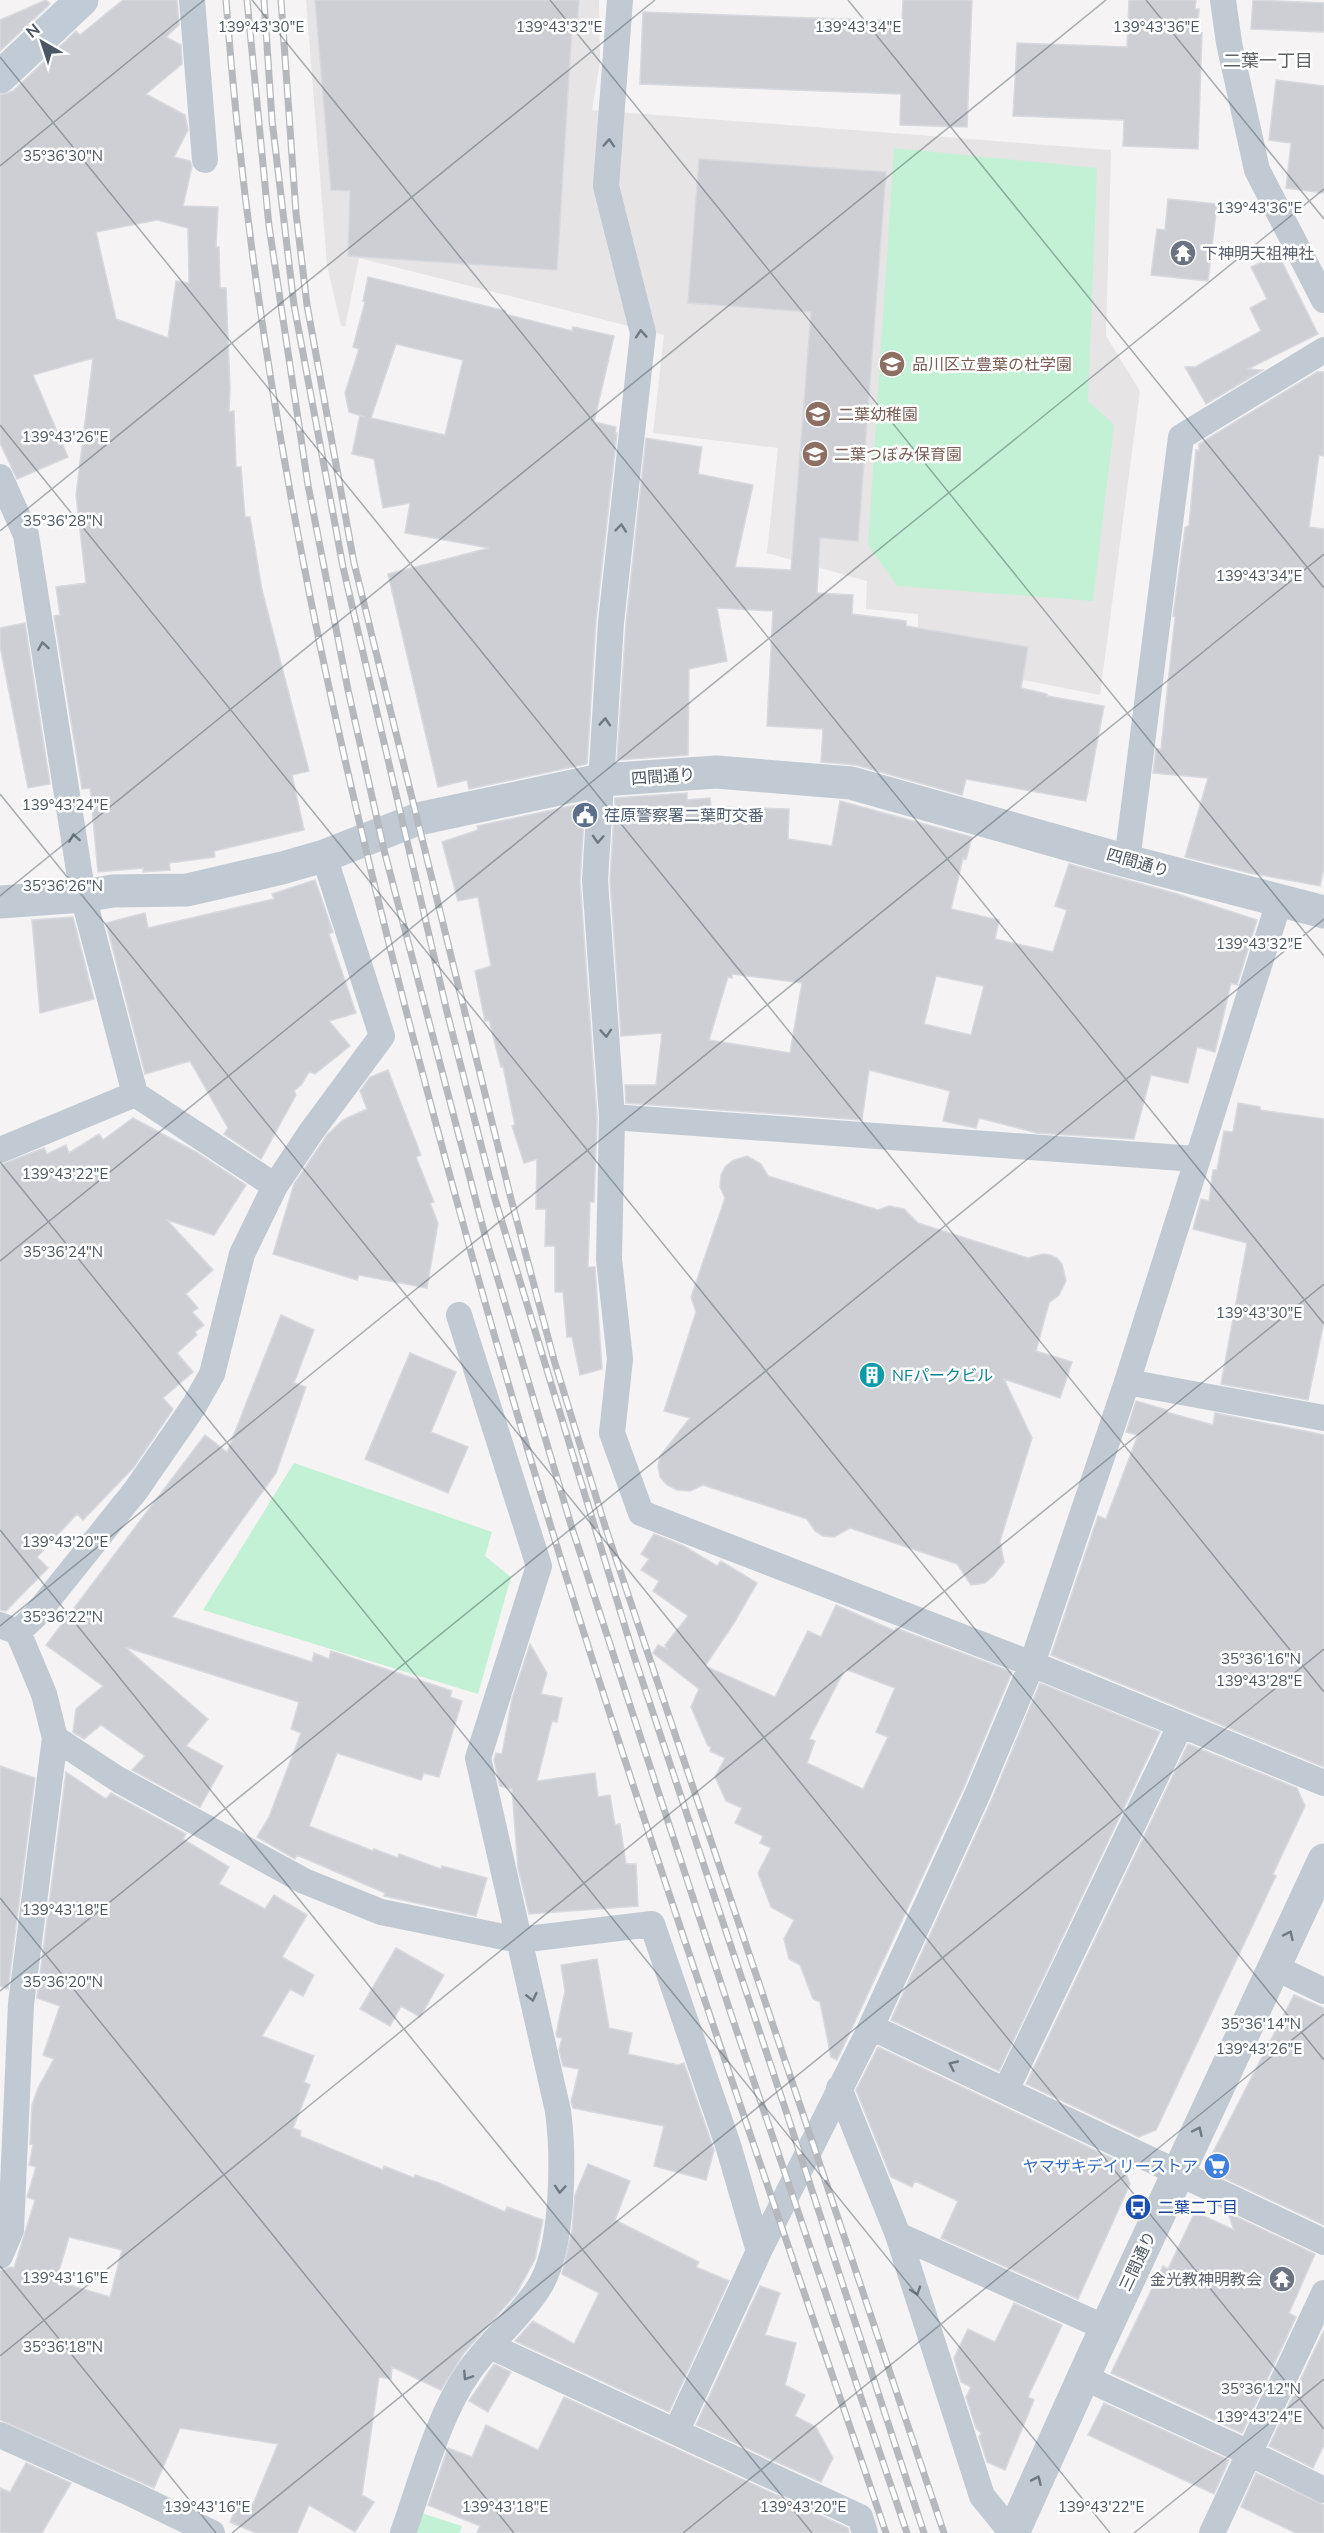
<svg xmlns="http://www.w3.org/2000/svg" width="1324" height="2533" viewBox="0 0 1324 2533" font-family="Mulish,'Noto Sans JP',sans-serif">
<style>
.education{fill:#e6e4e5}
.green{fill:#c3f1d5}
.building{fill:#cdcfd5;stroke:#d7d9de;stroke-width:1.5;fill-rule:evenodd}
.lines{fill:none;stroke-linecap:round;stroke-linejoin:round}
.minor{stroke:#c1cad2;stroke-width:26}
.tertiary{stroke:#c1cad2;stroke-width:33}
.secondary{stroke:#c1cbd6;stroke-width:33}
.rail-casing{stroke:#b5b8bd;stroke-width:7}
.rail{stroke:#fff;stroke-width:4.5;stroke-dasharray:14;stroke-linecap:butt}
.oneway{stroke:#6e7983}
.ticks{fill:none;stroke:#4a5661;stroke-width:1.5;stroke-opacity:0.45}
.labels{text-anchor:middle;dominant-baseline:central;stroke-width:5;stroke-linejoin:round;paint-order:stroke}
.worship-label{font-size:16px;fill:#5b616d;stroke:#fff;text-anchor:start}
.education-label{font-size:16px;fill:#785e54;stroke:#fff;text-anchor:start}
.street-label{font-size:16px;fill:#4a5661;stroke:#fff}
.service-label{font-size:16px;fill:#4e5e75;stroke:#fff;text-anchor:start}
.culture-label{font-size:16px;fill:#0d838f;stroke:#fff;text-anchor:start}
.shop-label{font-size:16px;fill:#366cbe;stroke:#fff;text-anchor:end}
.transit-label{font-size:16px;fill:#164399;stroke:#fff;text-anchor:start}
.neighbourhood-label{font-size:18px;fill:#5f6368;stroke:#fff}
.ticks-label{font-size:15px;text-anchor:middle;fill:#4a5661;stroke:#fff;stroke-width:5;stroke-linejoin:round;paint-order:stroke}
</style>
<rect width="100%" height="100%" fill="#f5f3f3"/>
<!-- education -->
<path class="education" d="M306,0H599L600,62L592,110L1111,150L1106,336L1140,391L1100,695L918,659V614L866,609L867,581L767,553L778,448L653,433L664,335L359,258L345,327L341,326L327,265Z"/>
<!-- green -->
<path class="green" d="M894,148L1097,168L1088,401L1114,425L1093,601L897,586L868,545Z
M294,1463L492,1532L485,1556L511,1577L478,1694L203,1610Z
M421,2513L462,2526L460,2533H414Z"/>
<!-- building -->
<path class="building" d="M46,0L50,4L0,51V20Z
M123,0H177L179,25L166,37L181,45L182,64L146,94L185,115L188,130L174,157L190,161L192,166L183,206L218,207L216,247H219L220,288H226L230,388L229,412L234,411L236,467H241L245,517H250L262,590L309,771L292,775L304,830L214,851L215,857L169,863L170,870L143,872V868L98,872L90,788L82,789L54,616L60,615L56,587L86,583L76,495L93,358L33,375L68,457L17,479L0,443V95L13,91L76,31L80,35ZM157,220L188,228L189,283L176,281L168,338L116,319L96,232Z
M315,0H579L577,27H572L557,270L348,256L350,191L331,190Z
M903,0H972L967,127L900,125L901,94L640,84L643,12L902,21Z
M1129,0H1196L1195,9H1199L1197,33H1202L1198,149L1123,146L1124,120L1013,116L1017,43L1127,47Z
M1253,0L1324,3V32L1251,29Z
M1276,80L1324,86V193L1286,188L1291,143L1269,140Z
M699,159L886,172L858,541L820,538L817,593L853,595L852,614L906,621V626L1028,647L1021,688L1047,694V696L1104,706L1086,801L966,779L962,795L856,765L821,762L823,729L767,726L773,611L717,608L727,661L689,669L688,755L617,760L626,623L646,438L702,447L698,474L753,485L735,567L791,570L811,312L688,303Z
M1168,199L1217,204L1208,281L1151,275L1157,229L1165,230Z
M1278,254L1318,334L1248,369L1263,370L1206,404L1185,367H1195L1261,331L1250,308L1267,299L1251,267Z
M368,277L506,311L505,314L572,331L573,327L614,336L594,422L616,427L615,433H617L596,620L587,764L469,789L467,780L438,787L388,574L489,548L405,533L410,503L383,508L374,459L352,454L360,415L365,417L349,412L345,393L359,349L353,347L365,302L363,301ZM396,344L463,360L445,435L371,418Z
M1317,372H1324V456L1319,455L1309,527L1324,529V868L1320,886L1250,873L1185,857L1208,778L1153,773L1156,749H1161L1175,617L1173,616L1185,528L1189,525L1196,450L1199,451V444Z
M25,623L50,784L28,788L0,646V628Z
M687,793V800L710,798L711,807L789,809L788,839L832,846L840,801L972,837L966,859L963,858L951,909L999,920L995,939L1053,952L1067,910L1055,906L1069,864L1174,893L1257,920L1237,985L1231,983L1215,1052L1197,1047L1188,1083L1151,1075L1134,1139L1037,1133L979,1118L976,1128L943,1121L950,1091L869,1070L862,1120L626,1103L625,1085H656L662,1033L621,1036L610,880L615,798ZM732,974L802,983L790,1053L709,1040L728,977L732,978ZM936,976L984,986L971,1035L924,1024Z
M585,803L580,881L597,1117L594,1202H590L588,1267H595L602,1369L580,1375L572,1337H567L563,1292H555V1246H545L546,1209H536L537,1159L524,1163L512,1126L515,1125L503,1066L501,1067L489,1020L485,1021L475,971L491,966L478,897L458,901L442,842L478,830L477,826Z
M315,880L333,932L329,934L356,1013L329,1021L350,1046L315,1074L309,1072L301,1085L294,1091L296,1095L261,1159L224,1134L228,1128L190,1061L145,1074L106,923L145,913L148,928L274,899L272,894Z
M73,917L94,999L40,1013L32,920Z
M388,1070L421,1155L416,1157L434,1202L430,1203L438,1223L427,1288L359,1275L357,1280L273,1254L294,1184L327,1135L343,1120L367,1109L360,1091L370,1077Z
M1238,1103L1260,1107V1110L1324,1119V1322L1308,1400L1221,1384L1247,1243L1193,1229L1201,1199L1209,1201L1213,1170H1217L1224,1131L1233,1132Z
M133,1118L196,1152L246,1185L214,1235L167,1220L213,1270L186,1294L198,1308L192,1312L204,1325L195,1332L197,1335L177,1353L193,1372L163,1398L173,1409L134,1467L83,1520L77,1514L37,1557L48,1568L6,1611L0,1610V1165L44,1148L47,1154L66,1145L69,1153L99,1134L103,1140Z
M747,1156L761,1164L768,1176L878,1210L889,1206L904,1209L918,1223L1028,1258L1043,1254L1050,1255L1057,1258L1062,1264L1066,1281L1059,1295L1049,1303L1036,1351L1072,1362L1060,1398L1004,1379L1032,1438L1000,1541L1004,1562L994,1575L985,1583L971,1585L957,1564L850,1528L834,1537L823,1536L815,1531L807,1519L703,1485L690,1491L677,1490L667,1485L660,1477L658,1466L660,1456L690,1418L664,1411L696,1312L691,1297L725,1198L720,1187L721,1175L725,1167L732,1161Z
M281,1315L314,1330L294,1383L306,1387L276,1473L172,1617L312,1662L314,1653L329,1659L331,1651L452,1691L450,1697L462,1701L439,1777L424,1773L421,1780L337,1753L309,1826L373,1851L374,1849L398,1858L399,1854L441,1869L442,1866L487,1878L476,1916L384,1896L385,1893L297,1855L295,1859L257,1837L269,1817L301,1733L291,1729L299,1702L125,1647L208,1719L186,1746L223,1766L200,1807L132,1770L145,1756L101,1725L84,1739L73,1732L76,1709L103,1686L46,1645L205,1435L227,1452Z
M410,1353L456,1372L431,1432L468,1447L448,1493L365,1459Z
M1136,1401L1167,1410L1166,1412L1213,1425L1215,1413L1324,1435V1767L1051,1655L1098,1516L1106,1519L1138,1435L1126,1432Z
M654,1534L684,1546L717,1566L721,1561L757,1583L734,1623L705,1666L775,1697L808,1631L821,1637L836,1605L895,1631L896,1628L1012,1672L964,1787L837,2060L831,2057L820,2002L813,1999L800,1965L789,1959L784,1939L794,1920L771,1907L758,1873L771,1848L760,1843L763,1836L735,1823L742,1808L726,1801L715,1777L725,1758L710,1751L711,1747L708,1746L691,1707L699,1689L653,1653L658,1645L667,1649L665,1645L688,1616L653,1591L659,1581L641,1570L649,1559L641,1554ZM845,1669L895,1688L876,1732L888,1737L863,1789L807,1763L815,1741L809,1739Z
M530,1644L547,1673L541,1694L562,1698L557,1722L552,1721L537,1781L595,1773L598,1797L610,1795L615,1825L620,1824L626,1864H636L638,1906L529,1914L518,1868L512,1789L500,1786L494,1760L496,1753L502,1754L512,1699Z
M1040,1683L1160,1732L999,2071L891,2020L992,1799Z
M1188,1744L1297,1788L1305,1806L1273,1874L1276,1876L1156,2130L1139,2137L1026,2084Z
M0,1766L35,1778L8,1989L0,1986Z
M66,1772L106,1799L111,1793L186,1834L183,1839L229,1867L219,1884L265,1909L274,1895L307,1915L282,1957L314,1975L303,1996L290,1989L262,2036L314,2056L304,2082L310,2085L293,2128L301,2131L300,2136L383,2170L384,2166L414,2178L415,2175L439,2183L505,2212L507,2207L543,2220L535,2259L516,2294L464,2353L441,2390L392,2367L391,2379L379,2377L362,2495L374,2502L355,2532L309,2505L297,2533H256L230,2522L240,2498L253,2504L278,2444L180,2428L154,2488L0,2420V2271L10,2267L14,2268L35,2200L27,2197L36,2167L29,2165L33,2145L30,2144L32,2105L38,2088L54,2059L43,2055L60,2006L37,1998ZM69,2237L122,2250L110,2297L56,2281Z
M396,1948L444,1975L420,2017L401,2006L390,2026L360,2009Z
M597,1959L609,2028L632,2033L628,2054L678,2065L684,2063L714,2150L706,2180L654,2166L664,2126L573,2108L571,2102L579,2069L563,2066L559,2050L562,2038L557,2037L556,2034L565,1991L561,1965Z
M1294,1995L1324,2008V2225L1213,2173L1209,2160Z
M878,2047L1122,2163L1130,2184L1078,2299L941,2238L958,2201L915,2181L912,2187L891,2177L856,2090Z
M588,2164L630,2181L615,2220L699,2262L696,2267L729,2281L669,2412L515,2341L533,2321L574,2344L599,2293L562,2274L572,2231L575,2195Z
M1195,2212L1234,2230L1228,2213L1315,2254L1289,2313L1296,2317L1242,2433L1111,2373L1163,2266L1168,2269Z
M760,2286L780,2293L765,2335L796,2343L785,2385L805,2395L795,2416L816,2427L833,2458L821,2482L696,2425Z
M1014,2303L1062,2325L1028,2397L1034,2400L1005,2470L987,2462L979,2437L981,2433L976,2428L966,2397L971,2387L961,2382L954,2358L968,2329L995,2342Z
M1324,2330V2445L1313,2468L1269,2446Z
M494,2364L511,2372L488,2412L469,2401Z
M564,2397L848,2528L849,2533H477L480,2526L428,2505L448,2448L472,2457L486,2425L538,2450Z
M1104,2403L1229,2460L1214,2494L1088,2435Z
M26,2463L71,2483L42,2533H0V2488L10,2492Z
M1256,2473L1324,2505V2533H1296L1241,2507Z"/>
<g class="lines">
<!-- minor -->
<path class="minor" d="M192,0L205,160
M620,0L606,186L643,333L611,622L595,880L612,1117L609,1259L620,1359L612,1433L641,1513L1032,1664L1324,1783
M1223,0L1229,43L1257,170L1324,300
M0,477L26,535L83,896L135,1094L0,1150
M1127,861L1181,437L1324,350
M135,1094L275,1186
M612,1117L1196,1159
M1127,1382L1324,1418
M0,1625L18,1632L44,1694L55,1738L21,2004L11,2230L0,2256
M18,1632L35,1616L136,1490L194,1406L212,1374L242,1254L275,1186L311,1132L382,1036L324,856
M55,1738L119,1780L304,1881L381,1912L519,1940L652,1924L728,2145L759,2251
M1274,1967L1324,1991
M871,2027L1324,2242
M839,2088L898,2235L1106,2328
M1006,2090L1180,1726
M898,2235L982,2496L1012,2533
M490,2346L860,2517L865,2533
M1083,2377L1249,2453L1324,2490
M677,2430L759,2251L871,2027L978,1793L1032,1664L1127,1382L1280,899
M0,2435L134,2495L212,2533
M403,2533C421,2483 438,2416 468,2373C488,2343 518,2320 538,2289C564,2251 564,2157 558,2111L478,1758L539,1566L459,1315
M1212,2533L1324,2293"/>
<!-- tertiary -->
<path class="tertiary" d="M0,902L83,896L113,891L187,890L282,868L324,856L418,819L601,780L716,772L851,783L1127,861L1324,912
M1013,2533L1093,2356L1324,1860"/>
<!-- secondary -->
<path class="secondary" d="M0,77L82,0"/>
<defs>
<path id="rail" d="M226,0C253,365 329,722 423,1075C479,1288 540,1499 608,1708C697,1984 793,2258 886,2533
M247,0L269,226L308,485L348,690L384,850L486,1239L571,1525L732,2017L907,2533
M264,0L272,120L294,305L343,567L447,1012L495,1199L633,1653L787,2114L924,2533
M281,0L296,213L307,305L354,563L510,1195L554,1360L605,1526L944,2533"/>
</defs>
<!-- rail casing -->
<use href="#rail" class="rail-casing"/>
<!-- rail -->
<use href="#rail" class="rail"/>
</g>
<!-- one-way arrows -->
<defs><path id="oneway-chevron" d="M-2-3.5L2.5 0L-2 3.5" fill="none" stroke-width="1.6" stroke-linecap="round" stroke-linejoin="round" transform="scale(1.5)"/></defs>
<g class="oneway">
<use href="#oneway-chevron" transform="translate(609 143) rotate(-86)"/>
<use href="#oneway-chevron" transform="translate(641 334) rotate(-94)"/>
<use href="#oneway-chevron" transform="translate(621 528) rotate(-84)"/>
<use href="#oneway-chevron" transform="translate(43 646) rotate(-99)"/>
<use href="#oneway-chevron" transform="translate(605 722) rotate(-86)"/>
<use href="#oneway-chevron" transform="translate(74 838) rotate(-99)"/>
<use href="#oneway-chevron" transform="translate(598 839) rotate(93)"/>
<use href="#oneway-chevron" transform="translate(606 1033) rotate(86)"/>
<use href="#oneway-chevron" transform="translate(1289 1935) rotate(-65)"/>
<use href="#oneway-chevron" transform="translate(532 1997) rotate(77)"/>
<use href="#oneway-chevron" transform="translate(953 2065) rotate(-155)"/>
<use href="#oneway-chevron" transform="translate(1198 2131) rotate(-65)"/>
<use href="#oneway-chevron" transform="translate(560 2189) rotate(94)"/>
<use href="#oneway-chevron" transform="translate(916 2291) rotate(72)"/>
<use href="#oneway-chevron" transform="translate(467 2376) rotate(123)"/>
<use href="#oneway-chevron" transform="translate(1037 2480) rotate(-66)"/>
</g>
<!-- ticks -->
<path class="ticks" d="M252,0L1324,1324M550,0L1324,956M848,0L1324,588M1146,0L1324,219M0,57L1324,1692M0,166L204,0M0,425L1324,2060M0,531L655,0M0,794L1324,2429M0,896L1106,0M0,1162L1110,2533M0,1261L1324,189M0,1530L812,2533M0,1626L1324,554M0,1898L514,2533M0,1991L1324,919M0,2266L216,2533M0,2356L1324,1284M232,2533L1324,1649M683,2533L1324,2014M1134,2533L1324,2379"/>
<!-- icons -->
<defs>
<symbol id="temple-disc" viewBox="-11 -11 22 22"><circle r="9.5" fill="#6b7280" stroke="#fff"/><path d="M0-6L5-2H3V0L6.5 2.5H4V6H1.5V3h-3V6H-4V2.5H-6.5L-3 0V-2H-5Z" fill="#fff"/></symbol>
<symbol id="school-disc" viewBox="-11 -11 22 22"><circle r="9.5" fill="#8d6e63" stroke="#fff"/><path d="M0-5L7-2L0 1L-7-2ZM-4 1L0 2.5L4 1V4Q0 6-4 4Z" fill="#fff"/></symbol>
<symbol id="civic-disc" viewBox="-11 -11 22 22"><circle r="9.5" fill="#5c6f8a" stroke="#fff"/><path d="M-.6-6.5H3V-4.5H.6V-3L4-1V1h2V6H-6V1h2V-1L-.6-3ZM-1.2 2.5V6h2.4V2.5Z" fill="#fff"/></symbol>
<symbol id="building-disc" viewBox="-11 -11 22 22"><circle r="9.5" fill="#0f9aa8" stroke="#fff"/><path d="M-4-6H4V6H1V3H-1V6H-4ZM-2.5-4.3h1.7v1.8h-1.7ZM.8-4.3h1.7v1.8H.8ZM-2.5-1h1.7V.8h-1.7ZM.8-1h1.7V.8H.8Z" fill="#fff"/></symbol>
<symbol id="supermarket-disc" viewBox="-11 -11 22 22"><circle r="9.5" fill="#3f7fe0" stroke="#fff"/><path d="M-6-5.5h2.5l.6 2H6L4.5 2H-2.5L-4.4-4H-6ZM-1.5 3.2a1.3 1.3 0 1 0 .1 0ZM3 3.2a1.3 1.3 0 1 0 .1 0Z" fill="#fff"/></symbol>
<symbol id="bus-disc" viewBox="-11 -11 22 22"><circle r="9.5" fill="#1a4fb4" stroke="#fff"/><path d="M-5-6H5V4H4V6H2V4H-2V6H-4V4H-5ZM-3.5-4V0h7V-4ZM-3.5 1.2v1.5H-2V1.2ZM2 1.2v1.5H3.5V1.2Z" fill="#fff"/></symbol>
</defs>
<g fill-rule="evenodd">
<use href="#temple-disc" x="1168" y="238" width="30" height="30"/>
<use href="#school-disc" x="877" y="349" width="30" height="30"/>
<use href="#school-disc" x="803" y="399" width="30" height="30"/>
<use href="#school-disc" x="800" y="439" width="30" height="30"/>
<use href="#civic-disc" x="570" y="800" width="30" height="30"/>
<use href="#building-disc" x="857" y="1360" width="30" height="30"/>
<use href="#supermarket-disc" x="1202" y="2151" width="30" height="30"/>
<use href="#bus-disc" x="1123" y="2192" width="30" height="30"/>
<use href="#temple-disc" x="1267" y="2264" width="30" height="30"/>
</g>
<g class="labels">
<!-- worship labels -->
<g class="worship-label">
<text x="1202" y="253">下神明天祖神社</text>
<text x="1262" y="2279" text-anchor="end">金光教神明教会</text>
</g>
<!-- education labels -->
<g class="education-label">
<text x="912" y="364">品川区立豊葉の杜学園</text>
<text x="838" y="414">二葉幼稚園</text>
<text x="834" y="454">二葉つぼみ保育園</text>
</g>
<!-- street labels -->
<g class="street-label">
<text transform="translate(663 776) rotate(-4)">四間通り</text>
<text transform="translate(1138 862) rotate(16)">四間通り</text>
<text transform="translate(1137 2261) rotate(-65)">三間通り</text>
</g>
<!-- service labels -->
<g class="service-label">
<text x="604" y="815">荏原警察署二葉町交番</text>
</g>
<!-- culture labels -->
<g class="culture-label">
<text x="892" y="1375">NFパークビル</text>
</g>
<!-- shop labels -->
<g class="shop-label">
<text x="1198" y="2166">ヤマザキデイリーストア</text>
</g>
<!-- transit labels -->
<g class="transit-label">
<text x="1158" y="2207">二葉二丁目</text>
</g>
<!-- neighbourhood labels -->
<g class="neighbourhood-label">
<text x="1268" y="60">二葉一丁目</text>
</g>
</g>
<g class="ticks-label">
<text x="559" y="32">139°43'32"E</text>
<text x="261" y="32">139°43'30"E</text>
<text x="858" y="32">139°43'34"E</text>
<text x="1156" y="32">139°43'36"E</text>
<text x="63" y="161">35°36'30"N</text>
<text x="1259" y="213">139°43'36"E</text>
<text x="65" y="442">139°43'26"E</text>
<text x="63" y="526">35°36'28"N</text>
<text x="1259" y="581">139°43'34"E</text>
<text x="65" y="810">139°43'24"E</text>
<text x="63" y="891">35°36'26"N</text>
<text x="1259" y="949">139°43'32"E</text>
<text x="65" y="1179">139°43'22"E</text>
<text x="63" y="1257">35°36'24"N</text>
<text x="1259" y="1318">139°43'30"E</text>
<text x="65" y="1547">139°43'20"E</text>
<text x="63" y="1622">35°36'22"N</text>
<text x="1261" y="1664">35°36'16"N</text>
<text x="1259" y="1686">139°43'28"E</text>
<text x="65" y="1915">139°43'18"E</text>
<text x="63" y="1987">35°36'20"N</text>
<text x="1261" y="2029">35°36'14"N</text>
<text x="1259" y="2054">139°43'26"E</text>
<text x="65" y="2283">139°43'16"E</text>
<text x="63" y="2352">35°36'18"N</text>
<text x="1261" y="2394">35°36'12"N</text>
<text x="1259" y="2422">139°43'24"E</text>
<text x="207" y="2512">139°43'16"E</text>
<text x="505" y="2512">139°43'18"E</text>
<text x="803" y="2512">139°43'20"E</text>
<text x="1101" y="2512">139°43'22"E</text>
</g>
<!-- north arrow -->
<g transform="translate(42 42) rotate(321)" stroke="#ffffff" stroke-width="4.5" paint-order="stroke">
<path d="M0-4.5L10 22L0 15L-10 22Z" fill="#4a5661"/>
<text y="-9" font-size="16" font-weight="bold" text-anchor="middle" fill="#4a5661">N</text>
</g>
</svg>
